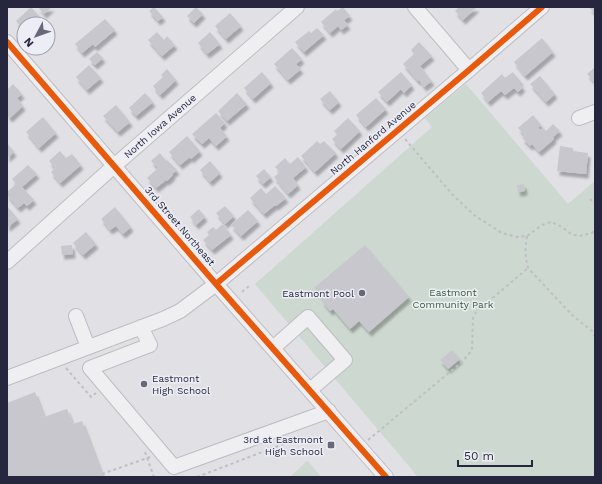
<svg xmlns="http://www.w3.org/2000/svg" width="602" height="484" viewBox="0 0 602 484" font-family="'Work Sans',sans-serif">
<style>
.green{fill:#cdd8d0}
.building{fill:#c7c7cd;filter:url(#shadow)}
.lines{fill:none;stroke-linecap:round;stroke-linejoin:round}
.minor-casing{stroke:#bdbdc3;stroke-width:16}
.path{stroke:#bfbfc5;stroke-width:2;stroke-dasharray:3 3;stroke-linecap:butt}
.minor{stroke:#efeff2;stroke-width:14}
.cycleway-casing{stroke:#edeef5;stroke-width:8}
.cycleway{stroke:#e8590c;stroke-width:6}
.poi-dot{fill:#676879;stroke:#edeef5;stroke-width:1.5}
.labels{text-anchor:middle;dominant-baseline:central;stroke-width:3;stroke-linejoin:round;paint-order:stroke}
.street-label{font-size:10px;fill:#26273f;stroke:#edeef5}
.park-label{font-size:10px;fill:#325c37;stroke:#edeef5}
.poi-label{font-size:10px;fill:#26273f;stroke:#edeef5;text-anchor:end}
</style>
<defs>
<filter id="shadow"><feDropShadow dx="2.5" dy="4.5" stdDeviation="1" flood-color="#0004"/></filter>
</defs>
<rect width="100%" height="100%" fill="#e0e0e5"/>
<!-- green -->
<path class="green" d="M466,84L568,204L595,181V477H418L255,284L432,127L425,118Z
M308,461L321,477H290L307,461Z"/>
<!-- building -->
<path class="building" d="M31,7L46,24H24V30L16,21Z
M38,7H52L44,14Z
M154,7L163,17L158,21L149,11Z
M196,7L203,14L194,23L187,16Z
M343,7L350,16L344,20L348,25L341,30L338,26L330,33L321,22L336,9L337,11Z
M459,7H477L463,20L455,11Z
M589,7H595V14Z
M230,13L241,26L226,39L215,26Z
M105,19L115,30L95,47L93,44L82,53L75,44Z
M317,28L324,35L304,52L295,42L309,31L311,33Z
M157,32L164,40L167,36L175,45L162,56L148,40Z
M210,32L220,44L207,54L198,43Z
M542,38L553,52L525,76L514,62Z
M419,42L432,56L420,66L426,73L418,81L403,64L414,54L411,50Z
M292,48L302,59L296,64L301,69L288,80L274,64Z
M97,52L103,58L95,65L89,59Z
M89,65L101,78L87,90L76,77Z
M595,67V83L587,74Z
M167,69L176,80L160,95L153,86L163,77L161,75Z
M262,72L271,83L253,99L244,88Z
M401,72L412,85L404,93L401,89L387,102L378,92Z
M513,72L521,82L519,83L523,87L518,92L514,88L505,95L501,91L488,102L481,93L502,74L505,78Z
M426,74L432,81L424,87L419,80Z
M540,76L555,94L546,102L530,84Z
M13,84L22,94L17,98L23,106L10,118L7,115V90Z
M330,91L339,102L330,110L320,99Z
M145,93L153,102L136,116L129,108Z
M237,93L247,104L227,121L218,111Z
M376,98L386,109L366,127L356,115Z
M116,105L130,122L118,132L103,116Z
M216,113L225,123L220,128L227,136L216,146L209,138L202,144L192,134Z
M533,115L541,125L538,128L541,130L544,128L546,131L553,124L560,131L553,137L554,139L539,152L532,144L530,146L522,138L525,136L518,128Z
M43,117L56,133L39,148L26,132Z
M348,118L360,131L341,149L332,139L337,135L334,131Z
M187,136L200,151L191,159L190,157L180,165L169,152Z
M317,141L320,144L324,141L336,153L315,172L301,156Z
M7,143L14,152L7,158Z
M560,146L573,148V151L588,153L586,174L557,171Z
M60,151L66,158L72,154L81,165L60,183L51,172L55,168L49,161Z
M160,153L166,161L167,160L177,170L172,174L173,175L167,181L166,180L156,188L147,178L158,168L151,161Z
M298,157L306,167L293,178L298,185L288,194L274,177L280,172L275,167L285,158L290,164Z
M210,161L220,173L210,182L200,170Z
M28,165L37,174L22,187L34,200L27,206L24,203L18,208L7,195V192L16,184L12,179Z
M264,169L271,177L263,184L256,176Z
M524,184L525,191L518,192L517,185Z
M275,186L286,198L276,206L275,205L264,214L250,198L261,188L266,194Z
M7,206L18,219L8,227L7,226Z
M225,206L234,216L225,224L216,213Z
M115,207L131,227L123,234L116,226L110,230L101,219Z
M199,209L205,217L196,225L190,217Z
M248,210L258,221L241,236L231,225Z
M223,224L231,235L212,250L203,240L209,235L207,232L213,227L216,230Z
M86,232L96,244L83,255L73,243Z
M72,245L73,254L62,255L61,246Z
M365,245L409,297L369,332L359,321L350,329L333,309L330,311L322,301L324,299L314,288Z
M452,350L460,359L448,369L440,360Z
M35,392L44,417L67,409L73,424L82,421L103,477H7V403Z"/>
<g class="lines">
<defs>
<path id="minor" d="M415,7L469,70
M7,42L216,284L386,477
M579,118L595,112
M7,262L114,166L297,7
M76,316L88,347
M141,327L150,345L90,368L174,467L329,411
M273,348L308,317L345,360L310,390
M7,378L163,319L180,311L216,284L469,70L542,7"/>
</defs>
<!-- minor casing -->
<use href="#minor" class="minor-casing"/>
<!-- path -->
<path class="path" d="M405,139L452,194L474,215L502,233L517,237L527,236L542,225L551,222L562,227L571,234L579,236L592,233L595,230
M590,199L595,204
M527,236C525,248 525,256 528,268L573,316L592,331L595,337
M242,292L249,286
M66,368L91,397L96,393
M368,440L462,362L472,350L473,318L476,312L528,268
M145,452L154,477
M102,474L150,457
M197,477L299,438L297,434"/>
<!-- minor -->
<use href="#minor" class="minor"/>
<defs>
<path id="cycleway" d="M7,42L216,284L386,477
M216,284L469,70L542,7"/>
</defs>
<!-- cycleway casing -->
<use href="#cycleway" class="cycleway-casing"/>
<!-- cycleway -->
<use href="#cycleway" class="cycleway"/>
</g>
<!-- markers -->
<g class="poi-dot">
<circle cx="362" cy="293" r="4"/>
<circle cx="144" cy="384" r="4"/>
<rect x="327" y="441" width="8" height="8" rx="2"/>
</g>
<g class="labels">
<!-- street labels -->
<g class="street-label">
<text transform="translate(160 126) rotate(-41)">North Iowa Avenue</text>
<text transform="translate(373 138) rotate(-40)">North Hanford Avenue</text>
<text transform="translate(180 226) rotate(49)">3rd Street Northeast</text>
</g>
<!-- park labels -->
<g class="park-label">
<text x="453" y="292">Eastmont<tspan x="453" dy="12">Community Park</tspan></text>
</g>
<!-- poi labels -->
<g class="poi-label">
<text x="354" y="293">Eastmont Pool</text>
<text x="152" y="378" text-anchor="start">Eastmont<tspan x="152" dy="12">High School</tspan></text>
<text x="323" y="439">3rd at Eastmont<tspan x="323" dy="12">High School</tspan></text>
</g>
</g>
<!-- border -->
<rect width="602" height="484" fill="none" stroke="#26273f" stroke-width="16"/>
<!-- north arrow -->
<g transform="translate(36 36) rotate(229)"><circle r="19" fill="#edeef5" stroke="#9d9eac"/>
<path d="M0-3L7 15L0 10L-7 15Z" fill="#676879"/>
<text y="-6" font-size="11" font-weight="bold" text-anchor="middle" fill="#26273f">N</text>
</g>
<!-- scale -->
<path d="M458 460v6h74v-6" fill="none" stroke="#26273f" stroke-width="2"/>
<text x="464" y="460" font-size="12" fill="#26273f" stroke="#edeef5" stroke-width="3" paint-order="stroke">50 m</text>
</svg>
